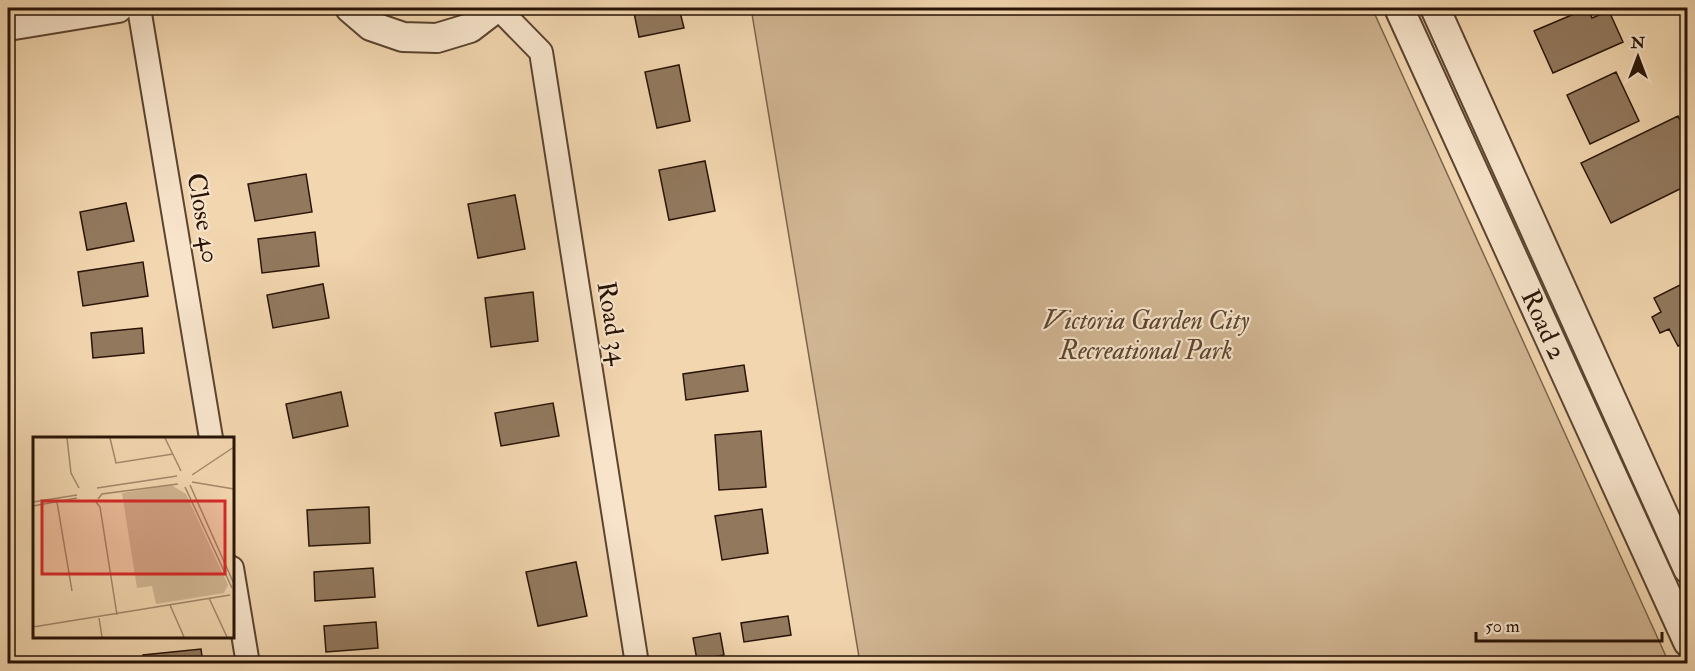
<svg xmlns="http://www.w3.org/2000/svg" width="1695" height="671" viewBox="0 0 1695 671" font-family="'IM FELL Double Pica',serif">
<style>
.green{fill:#d0b592;stroke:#7c644c;stroke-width:1.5}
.building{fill:#92795e;stroke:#291407;stroke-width:1.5}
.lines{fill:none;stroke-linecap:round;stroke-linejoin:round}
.minor-casing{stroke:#5b4431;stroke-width:26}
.tertiary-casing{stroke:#5b4431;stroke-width:32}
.minor{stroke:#f7e4cb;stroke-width:22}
.tertiary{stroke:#f7e4cb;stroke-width:28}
.labels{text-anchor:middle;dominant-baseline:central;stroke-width:4.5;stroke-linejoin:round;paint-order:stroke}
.street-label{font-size:26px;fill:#291407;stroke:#f7e4cb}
.park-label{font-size:26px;font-style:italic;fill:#5b4431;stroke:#f7e4cb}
.inset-road{fill:none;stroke:#a2886c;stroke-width:1.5}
.view{fill:#d62828;fill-opacity:0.15;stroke:#d62828;stroke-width:3}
.inset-edge{fill:none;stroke:#291407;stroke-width:3}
</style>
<rect width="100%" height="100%" fill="#f2d6af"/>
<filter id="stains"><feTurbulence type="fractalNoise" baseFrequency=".00333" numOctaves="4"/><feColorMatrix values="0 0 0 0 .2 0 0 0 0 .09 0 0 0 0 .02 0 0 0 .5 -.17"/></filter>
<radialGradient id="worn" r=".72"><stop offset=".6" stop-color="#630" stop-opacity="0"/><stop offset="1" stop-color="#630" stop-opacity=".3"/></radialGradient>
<!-- green -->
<path class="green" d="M751,8H1372L1669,663H860Z"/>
<!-- building -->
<path class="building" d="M633,8H679L684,28L639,37Z
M1588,8L1592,18L1609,11L1623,42L1553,73L1534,31Z
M679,65L690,121L657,128L645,72Z
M1616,72L1639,121L1590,144L1567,95Z
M1678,116L1688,136V185L1611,223L1581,163Z
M705,161L715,211L669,220L659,170Z
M306,174L312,212L255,221L248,184Z
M515,195L525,249L478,258L468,204Z
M126,203L134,241L87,250L80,212Z
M315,232L319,266L262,273L258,239Z
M143,262L148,296L83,306L78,272Z
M1688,281V342L1678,346L1669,329L1660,333L1652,317L1661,312L1654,298Z
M323,284L329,318L273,328L267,295Z
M533,292L538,341L491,347L485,298Z
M142,328L144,353L93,358L91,333Z
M744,365L748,391L686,400L683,374Z
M341,392L348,426L293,438L286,404Z
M553,403L559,436L501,446L495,413Z
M761,431L766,487L719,490L715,435Z
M369,507L370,543L309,546L307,510Z
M762,509L768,553L722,560L715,516Z
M576,562L587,616L538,626L526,572Z
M373,568L375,597L315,601L314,572Z
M788,616L791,635L744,642L741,623Z
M376,622L378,648L326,652L324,626Z
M720,633L724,655L697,660L693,638Z
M201,649L203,664H144L143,655Z"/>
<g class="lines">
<defs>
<path id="minor" d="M139,8L211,438
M498,8L541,52L637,664
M232,568L248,664"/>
<g id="tertiary">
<path d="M350,8L371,26L403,37L437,38L470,28L496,8"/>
<path id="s1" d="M1399,8L1688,642"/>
<path d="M1435,8L1688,569"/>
<path d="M8,26L118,8"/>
</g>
</defs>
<!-- minor casing -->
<use href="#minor" class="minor-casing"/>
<!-- tertiary casing -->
<use href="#tertiary" class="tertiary-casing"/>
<!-- minor -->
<use href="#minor" class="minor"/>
<!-- tertiary -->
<use href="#tertiary" class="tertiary"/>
</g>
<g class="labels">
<!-- street labels -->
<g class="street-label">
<text transform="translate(203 218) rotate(80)">Close 40</text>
<text transform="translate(612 323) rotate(81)">Road 34</text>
<text stroke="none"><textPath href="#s1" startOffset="348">Road 2</textPath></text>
</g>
<!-- park labels -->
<g class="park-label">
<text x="1146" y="321">Victoria Garden City<tspan x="1146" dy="30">Recreational Park</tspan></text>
</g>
</g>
<!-- overview -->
<g transform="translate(33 437)">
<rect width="201" height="201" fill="#f2d6af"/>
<path d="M138,48L153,57L195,148L191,156L123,167L119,149L104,151L89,56Z" fill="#d0b592"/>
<path class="inset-road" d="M34,1L38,36L46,51M77,1L83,26L140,17M132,1L148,34M159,38L201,10M159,45L201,52M157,48L201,147M152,50L199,151M64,51L144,39M65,62L69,57L145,47M0,65L44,58M24,65L39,154M63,65L67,70L84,178M0,69L44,61M176,161L194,200M137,168L151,200M66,181L69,200M0,190L197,158"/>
<path class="view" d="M9,64H192V137H9Z"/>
<rect width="201" height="201" class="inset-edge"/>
</g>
<!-- margin -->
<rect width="1695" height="671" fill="none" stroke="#f2d6af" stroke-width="30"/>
<rect x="9" y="9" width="1677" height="653" fill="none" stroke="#291407" stroke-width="3"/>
<rect x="15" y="15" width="1665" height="641" fill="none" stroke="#291407" stroke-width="1.5"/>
<!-- north arrow -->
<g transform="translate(1638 57)" stroke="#f7e4cb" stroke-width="4.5" paint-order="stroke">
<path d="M0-4.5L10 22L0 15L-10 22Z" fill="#291407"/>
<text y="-9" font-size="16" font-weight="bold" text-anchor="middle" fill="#291407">N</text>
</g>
<!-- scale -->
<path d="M1476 632v9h186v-9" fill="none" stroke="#291407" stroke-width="3"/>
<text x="1485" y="632" font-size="18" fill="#291407" stroke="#f7e4cb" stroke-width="4.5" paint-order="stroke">50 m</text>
<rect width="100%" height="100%" filter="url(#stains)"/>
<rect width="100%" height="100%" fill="url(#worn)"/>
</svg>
